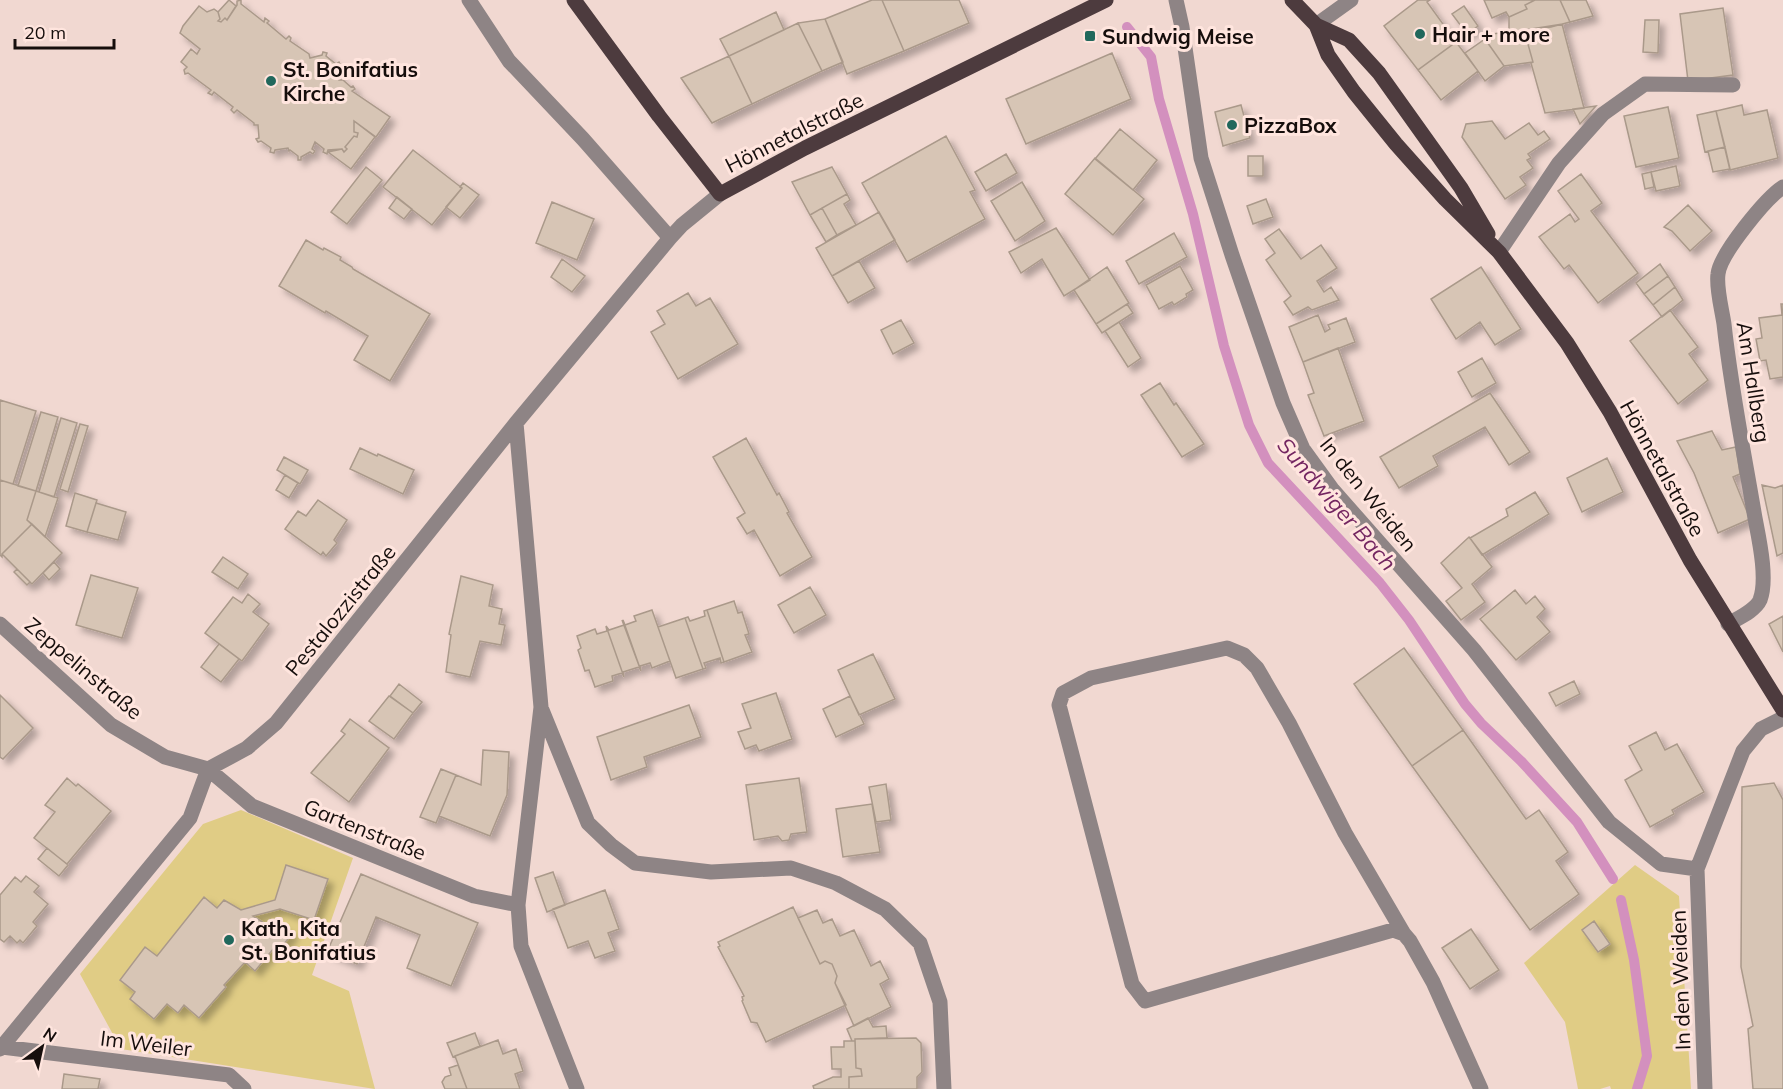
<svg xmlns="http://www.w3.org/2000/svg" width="1783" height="1089" viewBox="0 0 1783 1089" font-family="Mulish,sans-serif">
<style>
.green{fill:#e0cc85}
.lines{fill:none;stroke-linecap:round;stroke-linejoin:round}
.stream{stroke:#d390be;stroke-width:10}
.building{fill:#d7c5b5;stroke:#aa998a;stroke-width:1.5;filter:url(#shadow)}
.minor{stroke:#8e8485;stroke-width:15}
.major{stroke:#4d3b3e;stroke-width:15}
.poi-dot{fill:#21685c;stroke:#ffe5de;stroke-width:2}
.labels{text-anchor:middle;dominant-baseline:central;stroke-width:6;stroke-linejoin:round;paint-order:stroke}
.poi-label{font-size:21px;font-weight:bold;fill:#160e0c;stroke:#ffe5de;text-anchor:start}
.street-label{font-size:21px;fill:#160e0c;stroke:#ffe5de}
.water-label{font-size:22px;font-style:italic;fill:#742661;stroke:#ffe5de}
</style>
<defs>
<filter id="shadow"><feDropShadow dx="5.5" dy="5.5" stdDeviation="3" flood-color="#0004"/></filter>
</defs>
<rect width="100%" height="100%" fill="#f1d8d1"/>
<!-- green -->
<path class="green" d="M241,810L353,858L312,975L349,991L375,1089L121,1049L80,974L203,824Z
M1635,865L1679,896L1691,1089H1611L1610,1086L1600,1089H1578L1565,1022L1524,963Z"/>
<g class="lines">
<!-- stream -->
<path class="stream" d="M1127,27L1151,57L1159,99L1193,214L1224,346L1249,425L1268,463L1380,583L1409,620L1465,704L1481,723L1521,761L1577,822L1613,879
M1621,900L1634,960L1647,1056L1637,1089"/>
</g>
<!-- building -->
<path class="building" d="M229,0L236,6L227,20L225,18L221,22L218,21L220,19L218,12Z
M241,0V4L264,22L265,18L269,21L267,23L286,39L289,36L291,38L290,41L309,54L310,58L322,55L323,52L327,53L326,56L336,64L339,62L341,66L338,67L339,80H343L351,87L353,86L355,89L352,91L390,117L376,137L354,121V132L358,133L357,137L354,136L345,147L347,149L344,152L342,149L328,150L327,154L323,152L324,149L315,142L312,149L315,151L313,154L310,152L301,157V160H298V156L290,150L289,151L288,148L275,150L274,153L270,152L271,148L261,141L258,142L256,139L259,138L258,125H254V123L237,110L234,113L231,110L233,107L214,92L212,95L208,93L211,90L188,73L185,74L184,70L187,67L181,62L191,49L197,54L200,49L180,33L183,26L199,6L207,12L214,9L218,12L220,19L218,21L221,22L225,18L227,20L237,5V1Z
M872,0H882L904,51L847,74L825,19Z
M882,0H959L969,23L904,51Z
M1418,0H1430L1427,2L1456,42L1418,70L1384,26Z
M1484,0H1535L1525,5L1527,9L1509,17L1506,12L1492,18Z
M1535,0H1560L1570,22L1551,27L1509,32V17L1527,9L1525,5Z
M1560,0H1586L1593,16L1570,22Z
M1464,6L1478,26L1467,34L1452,14Z
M1723,8L1733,75L1688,81L1680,14Z
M776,12L784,30L729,56L720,39Z
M825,19L843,62L822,71L798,23Z
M1645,20H1659L1658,53L1643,52Z
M798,23L822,71L752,104L729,56Z
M1562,24L1584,108L1545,113L1531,63L1533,62L1524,30Z
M1524,30L1533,62L1504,66L1485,39L1492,34Z
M1485,39L1504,66L1485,81L1465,53Z
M1456,42L1478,71L1441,100L1418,70Z
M1112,53L1131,99L1026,144L1006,99Z
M729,56L752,104L712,123L681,78Z
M1241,105L1250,138L1223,146L1215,112Z
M1742,105L1744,115L1767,110L1778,158L1730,170L1716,111Z
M1596,106L1580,124L1573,109Z
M1668,107L1679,158L1636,167L1624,116Z
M1716,111L1725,147L1705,152L1697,115Z
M354,121L375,137L351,169L328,152L342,149L344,152L347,149L345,147L354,136L357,137L358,133L354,132Z
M1492,121L1505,139L1529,123L1538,135L1544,131L1550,139L1528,154L1531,158L1527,160L1533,168L1520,177L1526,185L1505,199L1462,137L1466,124Z
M1120,129L1157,160L1133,190L1095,159Z
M946,136L975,190L970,192L985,219L907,262L862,183Z
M1725,147L1730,169L1713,172L1708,151Z
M413,150L462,188L432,225L383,187Z
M1006,154L1017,173L986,191L975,172Z
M1248,156H1263V176H1248Z
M1095,158L1144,199L1113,235L1065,194Z
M1676,166L1680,186L1656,191L1651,172Z
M366,167L382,180L347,224L331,212Z
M832,167L847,194L810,215L792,182Z
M1651,172L1654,187L1645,189L1642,174Z
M1581,174L1602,203L1591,211L1638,273L1598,303L1569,265L1564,269L1539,237L1570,214L1575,222L1579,219L1558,191Z
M1022,182L1045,221L1015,241L991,201Z
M463,183L479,195L460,218L446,207L462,188L460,187Z
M847,194L850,200L844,204L856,225L837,235L822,208Z
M397,197L412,209L404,219L389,208Z
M1266,199L1273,217L1253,224L1247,206Z
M552,202L594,219L577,260L536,243Z
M1688,205L1712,231L1690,251L1672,231L1664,227Z
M822,208L837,235L826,242L810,215Z
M879,212L895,240L832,276L816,248Z
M1056,228L1090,280L1064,296L1042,259L1021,273L1009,252Z
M1279,229L1301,259L1321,245L1337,268L1317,281L1324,292L1331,287L1339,300L1312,310L1308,307L1293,315L1284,302L1291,296L1266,260L1275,253L1265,239Z
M1174,233L1187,257L1139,284L1126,261Z
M306,240L323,250L324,248L341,257L340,260L352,267L353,269L430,314L390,381L354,360L368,336L326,311L325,313L279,286Z
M562,259L585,276L572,292L551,277Z
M859,261L875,288L848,303L832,276Z
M1660,264L1668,276L1644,294L1636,283Z
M1180,266L1193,290L1186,294L1187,297L1174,305L1172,302L1159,309L1146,285Z
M1107,267L1129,303L1096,324L1074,290Z
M1481,267L1521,329L1495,345L1480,322L1456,339L1431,299Z
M1668,276L1675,287L1653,305L1644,294Z
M1675,287L1683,300L1662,317L1653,305Z
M688,293L696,306L710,298L738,344L678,379L651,332L665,324L657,311Z
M1127,304L1133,313L1102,333L1096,324Z
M1781,304H1783V377L1770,379L1766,360L1760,361L1756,339L1762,338L1759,318L1782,315Z
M1670,310L1698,347L1689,354L1708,380L1678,404L1630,341Z
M1318,315L1325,332L1330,329L1328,325L1346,318L1355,342L1303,362L1289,327Z
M901,320L914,343L893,354L881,330Z
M1119,322L1141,358L1128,367L1105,331Z
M1338,348L1364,421L1324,436L1308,395L1314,393L1303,362Z
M1482,358L1496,383L1472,397L1458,372Z
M1160,383L1174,405L1176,403L1204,444L1182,457L1141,395Z
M1490,393L1530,452L1509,465L1485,427L1433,456L1438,466L1399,488L1380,457Z
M0,400L36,411L13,484L0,480Z
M41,412L58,417L36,491L18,486Z
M61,418L77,423L54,497L39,492Z
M80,424L88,426L68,492L60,489Z
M1712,431L1722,450L1736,447L1740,474L1733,477L1750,519L1718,533L1694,473L1677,441Z
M746,438L777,495L779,493L789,512L787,513L812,557L780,576L754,530L747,534L737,518L745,513L713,457Z
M360,448L377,456L378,454L414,470L403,494L350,469Z
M284,457L308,470L300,484L277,470Z
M1607,458L1623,492L1582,512L1567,478Z
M285,475L298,483L289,498L276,490Z
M0,480L36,491L27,520L32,524L2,554V557L0,555Z
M1762,485L1775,488L1783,485V553L1777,556Z
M36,491L58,498L45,537L27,520Z
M1535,492L1549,514L1482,555L1470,538L1508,516L1506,509Z
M75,493L97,500L87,532L66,526Z
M318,500L347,520L334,540L337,543L326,556L323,552L321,555L285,529L298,511L306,516Z
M96,503L126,512L118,540L87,532Z
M32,524L62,553L32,584L2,554Z
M1469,537L1492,567L1472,584L1485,602L1461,620L1446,601L1462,588L1441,563Z
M223,557L248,574L238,589L212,572Z
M54,562L60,569L49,580L43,573Z
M17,569L30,582L27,585L14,572Z
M91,575L138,588L122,638L76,625Z
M461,576L493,585L489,606L502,609L499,624L505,625L501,645L480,641L470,677L446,672L451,635L449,634Z
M810,587L826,615L794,633L778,605Z
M1515,590L1526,604L1535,596L1545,609L1537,617L1550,632L1516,660L1480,619Z
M248,594L260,604L253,612L269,624L242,661L205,633L233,597L242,603Z
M734,601L738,613L742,612L749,634L745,635L752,652L724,662L707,610Z
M652,610L670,661L652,668L650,663L640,666L641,671L623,620L625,625L636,621L634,616Z
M707,610L724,662L721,663L720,658L704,663L706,668L703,669L685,618L688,617L690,621L705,616L704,611Z
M1783,616V652L1769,624Z
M685,618L703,669L676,678L658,627Z
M622,620L641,671L639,667L623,672L624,677L606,626L609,630L624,625Z
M606,626L624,677L622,673L612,676L613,681L595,687L589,670L585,671L578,650L581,648L577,636L595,629L597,634L607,631Z
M219,644L239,659L221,682L201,667Z
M1404,648L1463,730L1412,766L1354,684Z
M873,654L895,699L859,715L838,670Z
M1574,681L1580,694L1556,706L1549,693Z
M399,684L422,702L413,713L390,696Z
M776,693L792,739L759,751L756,745L745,749L738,732L751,728L742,704Z
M0,695L33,728L3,759L0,757Z
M389,696L413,713L394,739L369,721Z
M850,696L864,724L836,737L823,709Z
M689,705L701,737L644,757L647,767L611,780L597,737Z
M350,719L389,748L349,802L311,773L345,734L341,731Z
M1463,730L1526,819L1539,810L1568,852L1556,861L1579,894L1530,930L1412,766Z
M1656,732L1665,750L1677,744L1704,792L1672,810L1674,814L1650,827L1625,780L1642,770L1629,746Z
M483,750L509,752L507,795L490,836L439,816L456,775L481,785Z
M441,769L456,775L436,823L420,817Z
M67,778L76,786L78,784L111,811L67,864L34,838L55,812L45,805Z
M799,778L807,832L791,834L789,840L782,841L778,836L754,840L746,785Z
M1774,783L1783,800V1089H1753L1748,1029L1753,1026L1741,967L1742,787Z
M886,784L891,820L876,822L869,787Z
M872,804L880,852L843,857L836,809Z
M47,848L68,865L59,876L38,859Z
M286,865L328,879L314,920L280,909L253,916L267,925L270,919L293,933L278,951L274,948L255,971L245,962L224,985L226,987L199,1018L184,1005L178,1013L167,1004L154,1019L130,999L135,992L120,980L145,947L157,956L204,897L217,908L224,900L241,910L275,900Z
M553,872L565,905L547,912L535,878Z
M361,874L478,923L451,986L407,968L420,935L376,917L357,964L327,952Z
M26,876L39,886L34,892L48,904L33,922L37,926L23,943L20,940L17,943L10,936L4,942L0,939V895L15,877L21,882Z
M605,890L619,929L608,933L615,951L595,958L588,941L568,948L553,909Z
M793,907L820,964L825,961L832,964L837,976L835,983L846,1005L766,1042L757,1023L751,1022L742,1001L743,1000L742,997L744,996L718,947L720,946L718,942Z
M817,910L823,923L832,919L840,936L854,930L871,966L880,961L889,979L880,984L891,1007L854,1026L835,983L837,976L832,964L825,961L820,964L798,918Z
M1594,921L1610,944L1598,952L1582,930Z
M1471,929L1499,970L1470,989L1442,948Z
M868,1018L873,1027L886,1026L887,1038L855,1039V1041H852L847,1029Z
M475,1033L480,1046L453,1057L447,1043Z
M916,1038L921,1043L922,1072L917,1077V1089H849V1077L862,1076L861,1069L856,1068L855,1039Z
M498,1040L503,1054L516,1049L523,1071L515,1074L520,1089H467L455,1056Z
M844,1041H855L856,1068L861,1069L862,1076L849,1077V1089H814L813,1086L833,1077H841V1069H832L831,1047H844Z
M458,1065L467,1089H445L442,1082L445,1077L451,1075L449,1068Z
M64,1074L100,1079L98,1089H62Z"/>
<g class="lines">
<!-- minor -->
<path class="minor" d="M469,0L509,61L583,139L670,238
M1176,0L1182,27L1201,158L1232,255L1283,403L1303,449L1332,489L1474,650L1609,822L1661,864L1697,869
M1316,25L1351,0
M1499,252L1559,163L1603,114L1645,84L1733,85
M516,423L541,707L518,905L521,946L577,1089
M0,624L111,725L165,757L208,769L252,806L474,896L518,905
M1728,624C1738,618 1755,611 1760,600C1768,579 1759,539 1755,518C1744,453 1731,389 1724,324C1722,310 1716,288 1718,274C1720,254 1766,198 1783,187
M542,710L588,823L611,845L635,863L711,872L791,868L836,883L885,909L920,943L940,1002L944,1089
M1404,934L1393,930L1145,1001L1132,984L1059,705L1063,693L1091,678L1227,648L1244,655L1257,668L1289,723L1345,833L1404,934L1410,941L1433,982L1481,1089
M2,1047L229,1075L244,1089
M0,1049L190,818L208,769L247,748L276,723L516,423L670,238L682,225L720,194
M1705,1089L1697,869L1743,751L1761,729L1783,718"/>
<!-- major -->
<path class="major" d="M574,0L659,116L720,194L805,148L1106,0
M1292,0L1316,25L1349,40L1379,73L1461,188L1488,234
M1316,25L1328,55L1354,92L1396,144L1445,199L1499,252L1567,343L1610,412L1690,560L1783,710"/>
</g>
<!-- markers -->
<g class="poi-dot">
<circle cx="1420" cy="34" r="6"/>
<rect x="1084" y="30" width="12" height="12" rx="3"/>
<circle cx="271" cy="81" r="6"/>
<circle cx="1232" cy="125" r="6"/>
<circle cx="229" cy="940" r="6"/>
</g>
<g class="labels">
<!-- poi labels -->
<g class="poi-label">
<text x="1432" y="34">Hair + more</text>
<text x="1102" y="36">Sundwig Meise</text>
<text x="283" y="69">St. Bonifatius<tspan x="283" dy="24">Kirche</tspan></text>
<text x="1244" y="125">PizzaBox</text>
<text x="241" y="928">Kath. Kita<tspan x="241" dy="24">St. Bonifatius</tspan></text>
</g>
<!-- street labels -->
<g class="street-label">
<text transform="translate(794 132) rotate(-27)">Hönnetalstraße</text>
<text transform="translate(1754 382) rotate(81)">Am Hallberg</text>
<text transform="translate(1663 468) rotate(61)">Hönnetalstraße</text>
<text transform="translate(1369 494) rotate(51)">In den Weiden</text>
<text transform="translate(340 610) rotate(-51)">Pestalozzistraße</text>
<text transform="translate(84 668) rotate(40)">Zeppelinstraße</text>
<text transform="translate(365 829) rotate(22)">Gartenstraße</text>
<text transform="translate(1680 980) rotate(-92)">In den Weiden</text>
<text transform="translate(146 1043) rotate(7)">Im Weiler</text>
</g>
<!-- water labels -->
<g class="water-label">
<text transform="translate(1337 504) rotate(49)">Sundwiger Bach</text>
</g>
</g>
<!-- north arrow -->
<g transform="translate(42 1047) rotate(33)" stroke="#ffe5de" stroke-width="4.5" paint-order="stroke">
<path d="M0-4.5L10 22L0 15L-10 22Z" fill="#160e0c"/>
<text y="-9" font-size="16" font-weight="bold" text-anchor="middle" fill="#160e0c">N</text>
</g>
<!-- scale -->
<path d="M15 39v9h99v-9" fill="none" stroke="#160e0c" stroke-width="3"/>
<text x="24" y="39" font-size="18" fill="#160e0c" stroke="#ffe5de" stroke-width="4.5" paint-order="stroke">20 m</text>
</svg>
